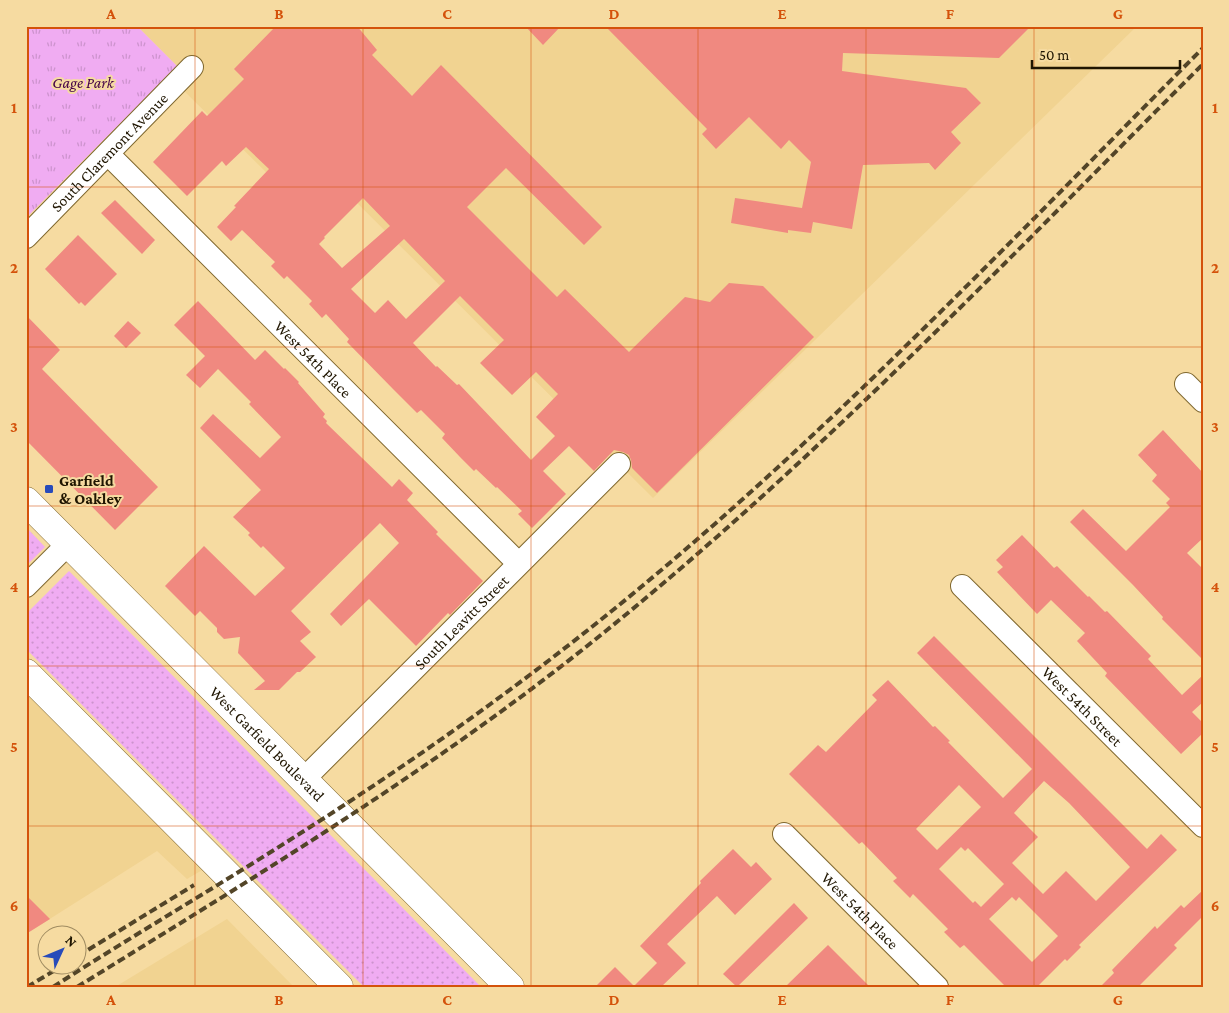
<svg xmlns="http://www.w3.org/2000/svg" width="1229" height="1013" viewBox="0 0 1229 1013" font-family="'Crimson Pro',serif">
<style>
.built{fill:#f1d391}
.grass{fill:url(#grass-dots)}
.park{fill:url(#park-tufts)}
.building{fill:#f08980;fill-rule:evenodd}
.lines{fill:none;stroke-linecap:round;stroke-linejoin:round}
.minor-casing{stroke:#80682f;stroke-width:24}
.tertiary-casing{stroke:#80682f;stroke-width:29}
.minor{stroke:#fff;stroke-width:22}
.tertiary{stroke:#fff;stroke-width:28}
.rail{stroke:#534528;stroke-width:4;stroke-dasharray:8 4;stroke-linecap:butt}
.grid{fill:none;stroke:#d4520b;stroke-width:1;stroke-opacity:0.55}
.poi-dot{fill:#284bba;stroke:#f6dba1;stroke-width:2}
.labels{text-anchor:middle;dominant-baseline:central;stroke-width:4;stroke-linejoin:round;paint-order:stroke}
.park-label{font-size:16px;font-style:italic;fill:#460449;stroke:#f6dba1}
.street-label{font-size:16px;fill:#1f1501;stroke:#f6dba1}
.poi-label{font-size:16px;font-weight:bold;fill:#1f1501;stroke:#f6dba1;text-anchor:start}
.neatline{fill:none;stroke:#d4520b;stroke-width:2}
.grid-label{font-size:16px;text-anchor:middle;font-weight:bold;fill:#d4520b}
</style>
<defs>
<pattern id="grass-dots" width="8" height="8" patternUnits="userSpaceOnUse" patternTransform="scale(1.25)"><rect width="8" height="8" fill="#f0acf2"/><path d="M2 2h.1M6 6h.1" fill="none" stroke="#cd93ce" stroke-width="1.8" stroke-linecap="round"/></pattern>
<pattern id="park-tufts" width="24" height="20" patternUnits="userSpaceOnUse" patternTransform="scale(1.25)"><rect width="24" height="20" fill="#f0acf2"/><path d="M3 7l-1-3M5 7V3M7 7l1-3M15 17l-1-3M17 17v-4M19 17l1-3" fill="none" stroke="#cd93ce"/></pattern>
</defs>
<rect width="100%" height="100%" fill="#f6dba1"/>
<!-- built -->
<path class="built" d="M137,26H1137L653,498L320,166L290,196L168,75L177,66Z
M26,690L204,869L187,879L157,851L26,934Z
M227,919L294,987H115Z"/>
<!-- grass -->
<path class="grass" d="M26,527L45,547L26,566Z
M69,571L481,987H364L26,649V614Z"/>
<!-- park -->
<path class="park" d="M26,26H137L177,66L26,218Z"/>
<!-- building -->
<path class="building" d="M276,26H357L377,50L372,55L412,96L441,65L602,227L584,245L506,168L467,207L557,297L565,289L629,352L685,297L710,302L729,283L763,286L814,337L657,493L632,468L631,460L629,455L623,452L614,450L594,471L569,446L543,471L566,494L532,528L518,514L522,511L497,487L496,488L476,469L474,471L460,457L442,438L445,434L421,410L417,413L393,389L347,342L349,339L326,314L322,318L309,304L312,301L287,276L284,279L271,266L275,262L242,230L231,241L217,227L236,207L234,206L269,169L246,147L226,166L222,161L187,196L153,162L202,111L207,116L244,79L234,69ZM363,198L390,226L342,268L319,244L325,238L324,237ZM404,239L445,281L406,319L388,300L375,313L351,289ZM460,296L504,340L480,363L512,395L536,372L558,394L536,417L555,436L531,460L459,384L457,385L437,366L436,367L413,343Z
M525,26H561L543,45Z
M605,26H1031L999,58L843,53L842,71L966,88L981,103L951,132L961,143L935,170L929,163L863,165L852,229L813,222L811,233L788,230V233L731,223L735,198L802,208L811,162L789,140L781,149L749,117L716,149L702,134L707,129Z
M115,200L155,240L142,254L101,213Z
M78,235L117,274L85,306L81,302L79,304L45,269Z
M198,301L255,360L265,350L284,369L285,368L299,382L298,383L325,414L323,417L327,421L326,423L392,487L399,479L413,493L407,500L438,532L436,534L483,581L450,615L448,613L416,646L369,599L341,626L330,614L399,543L380,523L291,611L311,632L300,641L316,657L300,672H297L279,690H254L265,681L238,653L240,637L224,639L217,632V628L200,611L195,616L165,586L204,546L255,596L285,568L263,546L261,548L248,535L250,533L233,517L261,490L200,428L213,414L260,458L281,437L249,404L251,402L218,369L200,388L186,375L205,356L174,325Z
M26,315L60,350L42,369L158,487L115,530L26,440Z
M128,321L141,333L126,348L114,336Z
M1163,430L1203,473V538L1187,553L1203,569V660L1162,619L1163,617L1133,585L1070,522L1083,509L1126,551L1170,507L1166,503L1170,499L1152,481L1157,475L1138,455Z
M1022,535L1054,568L1057,566L1088,597L1089,596L1105,612L1107,611L1151,656L1148,659L1182,695L1203,675V702L1192,712L1203,723V733L1181,754L1105,676L1107,673L1077,641L1085,633L1051,600L1037,614L997,572L1003,567L996,560Z
M934,636L1147,849L1161,834L1177,850L1079,945L1081,947L1067,961L1065,959L1037,987H1006L964,945L960,948L944,932L948,929L913,894L910,898L893,881L897,878L862,842L859,844L789,774L818,745L826,752L877,700L872,695L888,680L933,727L935,726L950,741L948,742L1003,798L1032,769L917,653ZM1044,781L1069,803L1130,867L1096,901L1066,871L1043,894L1012,863L1038,837L1014,813ZM959,785L981,807L937,850L916,829ZM961,847L965,851L968,848L1004,884L981,907L975,901L973,903L939,869ZM1012,897L1016,901L1019,897L1058,936L1032,962L989,919Z
M733,849L751,867L756,862L772,879L735,915L717,896L667,944L686,963L661,987H595L615,967L634,986L657,963L640,946L701,883L700,881Z
M1203,890V916L1174,945L1177,948L1138,987H1100L1114,973L1112,970L1155,926L1157,929L1181,905L1184,908Z
M26,895L50,919L26,934Z
M794,903L808,918L737,987L723,974Z
M828,945L870,987H785Z"/>
<g class="lines">
<defs>
<g id="minor">
<path id="s1" d="M108,154L518,563"/>
<path id="s2" d="M26,237L192,67"/>
<path d="M1186,384L1203,401"/>
<path d="M26,586L69,543"/>
<path id="s3" d="M962,586L1203,826"/>
<path id="s4" d="M304,779L619,464"/>
<path id="s5" d="M784,834L937,987"/>
</g>
<g id="tertiary">
<path id="s6" d="M26,501L510,987"/>
<path d="M26,673L339,987"/>
</g>
</defs>
<!-- minor casing -->
<use href="#minor" class="minor-casing"/>
<!-- tertiary casing -->
<use href="#tertiary" class="tertiary-casing"/>
<!-- minor -->
<use href="#minor" class="minor"/>
<!-- tertiary -->
<use href="#tertiary" class="tertiary"/>
<!-- rail -->
<path class="rail" d="M78,956L194,885
M27,987L62,966
M53,987C137,933 223,883 307,829C423,755 535,675 641,587C841,421 1019,232 1203,48
M77,987C258,875 441,765 607,630C820,457 1009,258 1203,64"/>
</g>
<!-- grid -->
<path class="grid" d="M195,26V987M363,26V987M531,26V987M698,26V987M866,26V987M1034,26V987M26,187H1203M26,347H1203M26,506H1203M26,666H1203M26,826H1203"/>
<!-- markers -->
<rect class="poi-dot" x="44" y="484" width="10" height="10" rx="2.5"/>
<g class="labels">
<!-- park labels -->
<g class="park-label">
<text x="83" y="82">Gage Park</text>
</g>
<!-- street labels -->
<g class="street-label">
<text stroke="none"><textPath href="#s2" startOffset="119">South Claremont Avenue</textPath></text>
<text stroke="none"><textPath href="#s1" startOffset="290">West 54th Place</textPath></text>
<text stroke="none"><textPath href="#s4" startOffset="222">South Leavitt Street</textPath></text>
<text stroke="none"><textPath href="#s3" startOffset="170">West 54th Street</textPath></text>
<text stroke="none"><textPath href="#s6" startOffset="342">West Garfield Boulevard</textPath></text>
<text stroke="none"><textPath href="#s5" startOffset="108">West 54th Place</textPath></text>
</g>
<!-- poi labels -->
<g class="poi-label">
<text x="59" y="480">Garfield<tspan x="59" dy="18">&amp; Oakley</tspan></text>
</g>
</g>
<!-- border -->
<rect width="1229" height="1013" fill="none" stroke="#f6dba1" stroke-width="55"/>
<!-- north arrow -->
<g transform="translate(62 950) rotate(46)"><circle r="24" fill="#f6dba1" stroke="#a08c61"/>
<path d="M0-4L9 19L0 12L-9 19Z" fill="#284bba"/>
<text y="-8" font-size="14" font-weight="bold" text-anchor="middle" fill="#1f1501">N</text>
</g>
<!-- scale -->
<path d="M1032 60v8h148v-8" fill="none" stroke="#1f1501" stroke-width="2.5"/>
<text x="1039" y="60" font-size="15" fill="#1f1501" stroke="#f6dba1" stroke-width="4" paint-order="stroke">50 m</text>
<rect x="28" y="28" width="1174" height="958" class="neatline"/>
<g class="grid-label">
<text x="111" y="19">A</text>
<text x="279" y="19">B</text>
<text x="447" y="19">C</text>
<text x="614" y="19">D</text>
<text x="782" y="19">E</text>
<text x="950" y="19">F</text>
<text x="1118" y="19">G</text>
<text x="14" y="113">1</text>
<text x="1215" y="113">1</text>
<text x="14" y="273">2</text>
<text x="1215" y="273">2</text>
<text x="14" y="432">3</text>
<text x="1215" y="432">3</text>
<text x="14" y="592">4</text>
<text x="1215" y="592">4</text>
<text x="14" y="752">5</text>
<text x="1215" y="752">5</text>
<text x="14" y="911">6</text>
<text x="1215" y="911">6</text>
<text x="111" y="1005">A</text>
<text x="279" y="1005">B</text>
<text x="447" y="1005">C</text>
<text x="614" y="1005">D</text>
<text x="782" y="1005">E</text>
<text x="950" y="1005">F</text>
<text x="1118" y="1005">G</text>
</g>
</svg>
